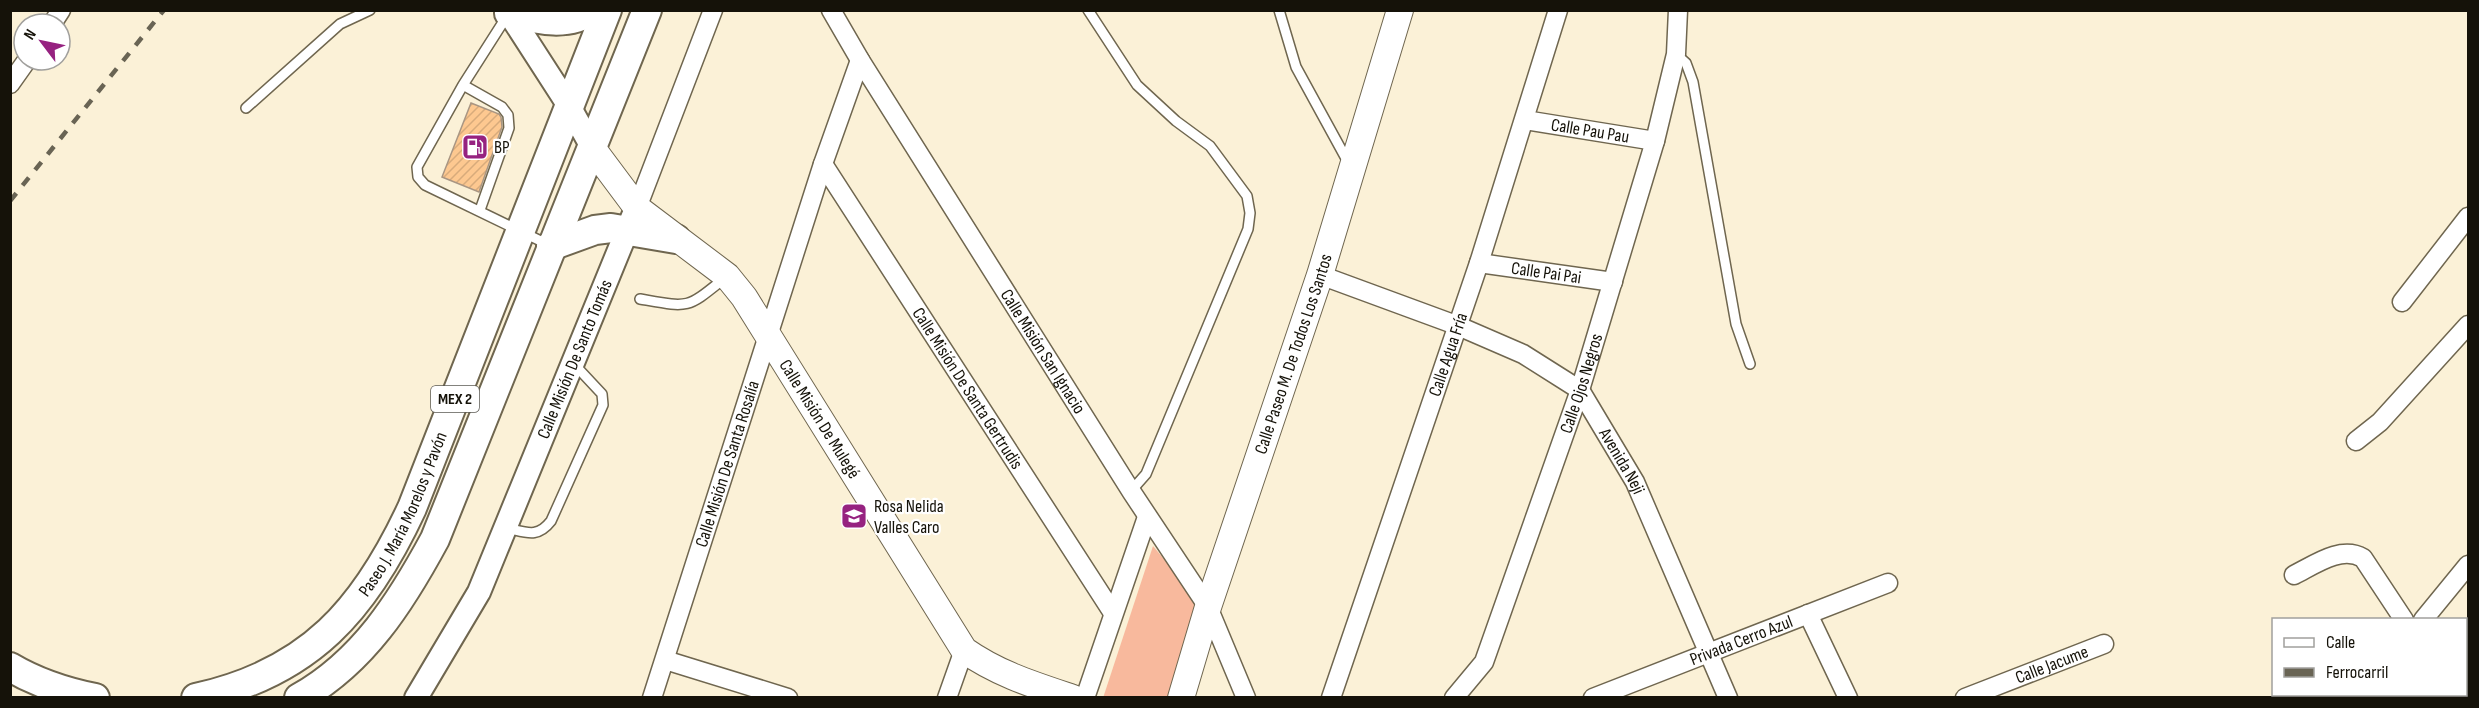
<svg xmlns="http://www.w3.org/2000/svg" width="2479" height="708" viewBox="0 0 2479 708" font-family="'Sofia Sans Condensed',sans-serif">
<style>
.pitch{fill:#f8b99d}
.building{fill:url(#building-hatch);stroke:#a99683;stroke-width:1.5}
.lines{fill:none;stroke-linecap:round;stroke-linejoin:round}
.service-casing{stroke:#6f664f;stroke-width:12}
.minor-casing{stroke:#6f664f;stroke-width:21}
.tertiary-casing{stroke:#6f664f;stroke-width:26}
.secondary-casing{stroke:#6f664f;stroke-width:28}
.trunk-casing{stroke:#6f664f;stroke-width:32}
.service{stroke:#fff;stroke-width:9}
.minor{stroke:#fff;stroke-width:18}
.tertiary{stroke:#fff;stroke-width:22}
.secondary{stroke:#fff;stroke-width:26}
.trunk{stroke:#fff;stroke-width:28}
.rail{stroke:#696454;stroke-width:4.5;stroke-dasharray:10 10;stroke-linecap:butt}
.labels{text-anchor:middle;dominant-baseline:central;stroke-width:4.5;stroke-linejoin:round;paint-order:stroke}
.shield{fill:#fff;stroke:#5b5953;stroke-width:1.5}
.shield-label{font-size:16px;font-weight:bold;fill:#151209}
.street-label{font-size:18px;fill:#151209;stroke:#fff}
.poi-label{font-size:18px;fill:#151209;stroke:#fff;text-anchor:start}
</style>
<defs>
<pattern id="building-hatch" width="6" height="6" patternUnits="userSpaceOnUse" patternTransform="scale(1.5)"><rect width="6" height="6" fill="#fdc890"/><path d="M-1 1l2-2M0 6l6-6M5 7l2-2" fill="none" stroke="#d8ab7b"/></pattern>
</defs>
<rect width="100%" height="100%" fill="#fbf1d7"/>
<!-- pitch -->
<path class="pitch" d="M1153,546L1199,601L1170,697L1103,698Z"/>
<!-- building -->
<path class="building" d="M471,103L499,114L501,117L502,127L479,192L442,177Z"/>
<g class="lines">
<defs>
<path id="service" d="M1088,10L1137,85L1176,121L1210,146L1247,196L1250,213L1248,229L1146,474L1131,491
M1279,10L1296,67L1348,162
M507,16L463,85L417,167L418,177L425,185L549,245
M1676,54L1686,63L1693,82L1736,324L1750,364
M463,85L502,107L508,115L509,128L480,210
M246,108L340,24L370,10
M640,299C691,308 686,309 726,277
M506,528C526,532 537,539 551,521L603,405L602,394L573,363"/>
<g id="minor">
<path id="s1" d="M831,10L860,60L1131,491L1208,607L1246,698"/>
<path d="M52,24L61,10"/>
<path d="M10,84L27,60"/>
<path id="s2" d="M1525,120L1655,141"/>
<path id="s3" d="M823,164L1113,613"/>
<path d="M637,208L713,10"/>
<path id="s4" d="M1479,263L1613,282"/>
<path id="s5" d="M1320,275L1456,325L1523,354L1580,390L1635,482L1728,698"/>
<path d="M2402,302L2468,217"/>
<path d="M2356,441L2380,422L2468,325"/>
<path d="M2294,575C2314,565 2341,545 2363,558L2404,620"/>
<path d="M1808,614L1848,698"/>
<path d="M2423,620L2468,565"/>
<path d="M665,660L788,698"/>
<path id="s6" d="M652,698L823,164L860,60"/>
<path d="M947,698L964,650"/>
<path d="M1085,698L1147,517"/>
<path id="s7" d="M1331,698L1479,263L1558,10"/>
<path id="s8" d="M1454,698L1484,662L1580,390L1655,141L1676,54L1678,10"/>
<path id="s9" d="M1593,698L1888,583"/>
<path id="s10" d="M1965,698L2104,644"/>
<path d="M2337,698L2344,694"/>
</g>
<g id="tertiary">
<path d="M507,10L569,106L593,149"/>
<path id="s11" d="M416,698L479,592L633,216"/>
</g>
<g id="secondary">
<path id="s12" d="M593,149L637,208L727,276L744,297L964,650C998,674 1034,685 1073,698"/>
<path id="s13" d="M1181,698L1208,607L1320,275L1400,10"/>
</g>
<g id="trunk">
<path d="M509,13C535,19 568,28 592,10"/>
<path d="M551,246L595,230L611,228L676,239"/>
<path d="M10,667C37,683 65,692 95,698"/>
<path id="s14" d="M196,698C310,673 365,609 412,508L607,10"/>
<path d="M299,698C363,662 401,602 435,539L647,10"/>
</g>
</defs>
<!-- service casing -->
<use href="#service" class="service-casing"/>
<!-- minor casing -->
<use href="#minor" class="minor-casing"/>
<!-- tertiary casing -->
<use href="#tertiary" class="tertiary-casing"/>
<!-- secondary casing -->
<use href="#secondary" class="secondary-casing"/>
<!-- trunk casing -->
<use href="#trunk" class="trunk-casing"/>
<!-- service -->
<use href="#service" class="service"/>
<!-- minor -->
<use href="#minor" class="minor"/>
<!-- tertiary -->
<use href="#tertiary" class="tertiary"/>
<!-- secondary -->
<use href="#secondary" class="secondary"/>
<!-- trunk -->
<use href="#trunk" class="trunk"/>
<!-- rail -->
<path class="rail" d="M10,201L164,10"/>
</g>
<!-- icons -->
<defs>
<symbol id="fuel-square" viewBox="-11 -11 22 22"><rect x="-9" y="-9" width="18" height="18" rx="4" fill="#962280" stroke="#fff"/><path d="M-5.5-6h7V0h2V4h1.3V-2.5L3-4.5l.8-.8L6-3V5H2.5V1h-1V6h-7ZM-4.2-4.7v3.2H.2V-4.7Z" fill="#fff"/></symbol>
<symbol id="school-square" viewBox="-11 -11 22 22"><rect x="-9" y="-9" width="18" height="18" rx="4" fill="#962280" stroke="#fff"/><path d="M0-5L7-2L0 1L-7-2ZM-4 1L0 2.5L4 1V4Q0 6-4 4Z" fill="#fff"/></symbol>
</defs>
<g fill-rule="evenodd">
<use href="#fuel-square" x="460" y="132" width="30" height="30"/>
<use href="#school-square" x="839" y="501" width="30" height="30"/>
</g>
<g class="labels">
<!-- shield labels -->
<rect class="shield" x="431" y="386" width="48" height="26" rx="4.5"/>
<g class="shield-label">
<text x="455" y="399">MEX 2</text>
</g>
<!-- street labels -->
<g class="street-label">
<text stroke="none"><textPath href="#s2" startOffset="66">Calle Pau Pau</textPath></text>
<text stroke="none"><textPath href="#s4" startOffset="68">Calle Pai Pai</textPath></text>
<text stroke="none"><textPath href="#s1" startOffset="402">Calle Misión San Ignacio</textPath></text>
<text stroke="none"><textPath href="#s13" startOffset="362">Calle Paseo M. De Todos Los Santos</textPath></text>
<text stroke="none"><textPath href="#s7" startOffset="363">Calle Agua Fría</textPath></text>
<text stroke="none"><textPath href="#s11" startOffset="375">Calle Misión De Santo Tomás</textPath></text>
<text stroke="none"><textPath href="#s8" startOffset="342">Calle Ojos Negros</textPath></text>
<text stroke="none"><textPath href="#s3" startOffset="267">Calle Misión De Santa Gertrudis</textPath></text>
<text stroke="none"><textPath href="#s12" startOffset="357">Calle Misión De Mulegé</textPath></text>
<text stroke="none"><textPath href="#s5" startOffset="368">Avenida Neji</textPath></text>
<text stroke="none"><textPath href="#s6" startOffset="246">Calle Misión De Santa Rosalía</textPath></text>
<text stroke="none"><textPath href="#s14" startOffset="291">Paseo J. María Morelos y Pavón</textPath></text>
<text stroke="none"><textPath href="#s9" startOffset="159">Privada Cerro Azul</textPath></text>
<text stroke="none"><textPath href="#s10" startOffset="93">Calle Jacume</textPath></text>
</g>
<!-- poi labels -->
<g class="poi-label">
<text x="494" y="147">BP</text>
<text x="874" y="506">Rosa Nelida<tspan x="874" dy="21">Valles Caro</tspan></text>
</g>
</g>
<!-- border -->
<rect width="2479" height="708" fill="none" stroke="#151209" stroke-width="24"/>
<!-- legend -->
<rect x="2272" y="618" width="195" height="78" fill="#ffffff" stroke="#a1a09d" stroke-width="1.5"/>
<rect x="2284" y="638" width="30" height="9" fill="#ffffff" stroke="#a1a09d" stroke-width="1.5"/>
<text x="2326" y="648" font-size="18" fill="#151209">Calle</text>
<rect x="2284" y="668" width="30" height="9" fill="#696454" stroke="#a1a09d" stroke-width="1.5"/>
<text x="2326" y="678" font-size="18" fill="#151209">Ferrocarril</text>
<!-- north arrow -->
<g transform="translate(42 42) rotate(302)"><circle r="28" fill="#ffffff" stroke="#a1a09d" stroke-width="1.5"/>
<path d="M0-4.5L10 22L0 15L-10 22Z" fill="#962280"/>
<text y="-9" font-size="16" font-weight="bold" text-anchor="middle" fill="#151209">N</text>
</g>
</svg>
